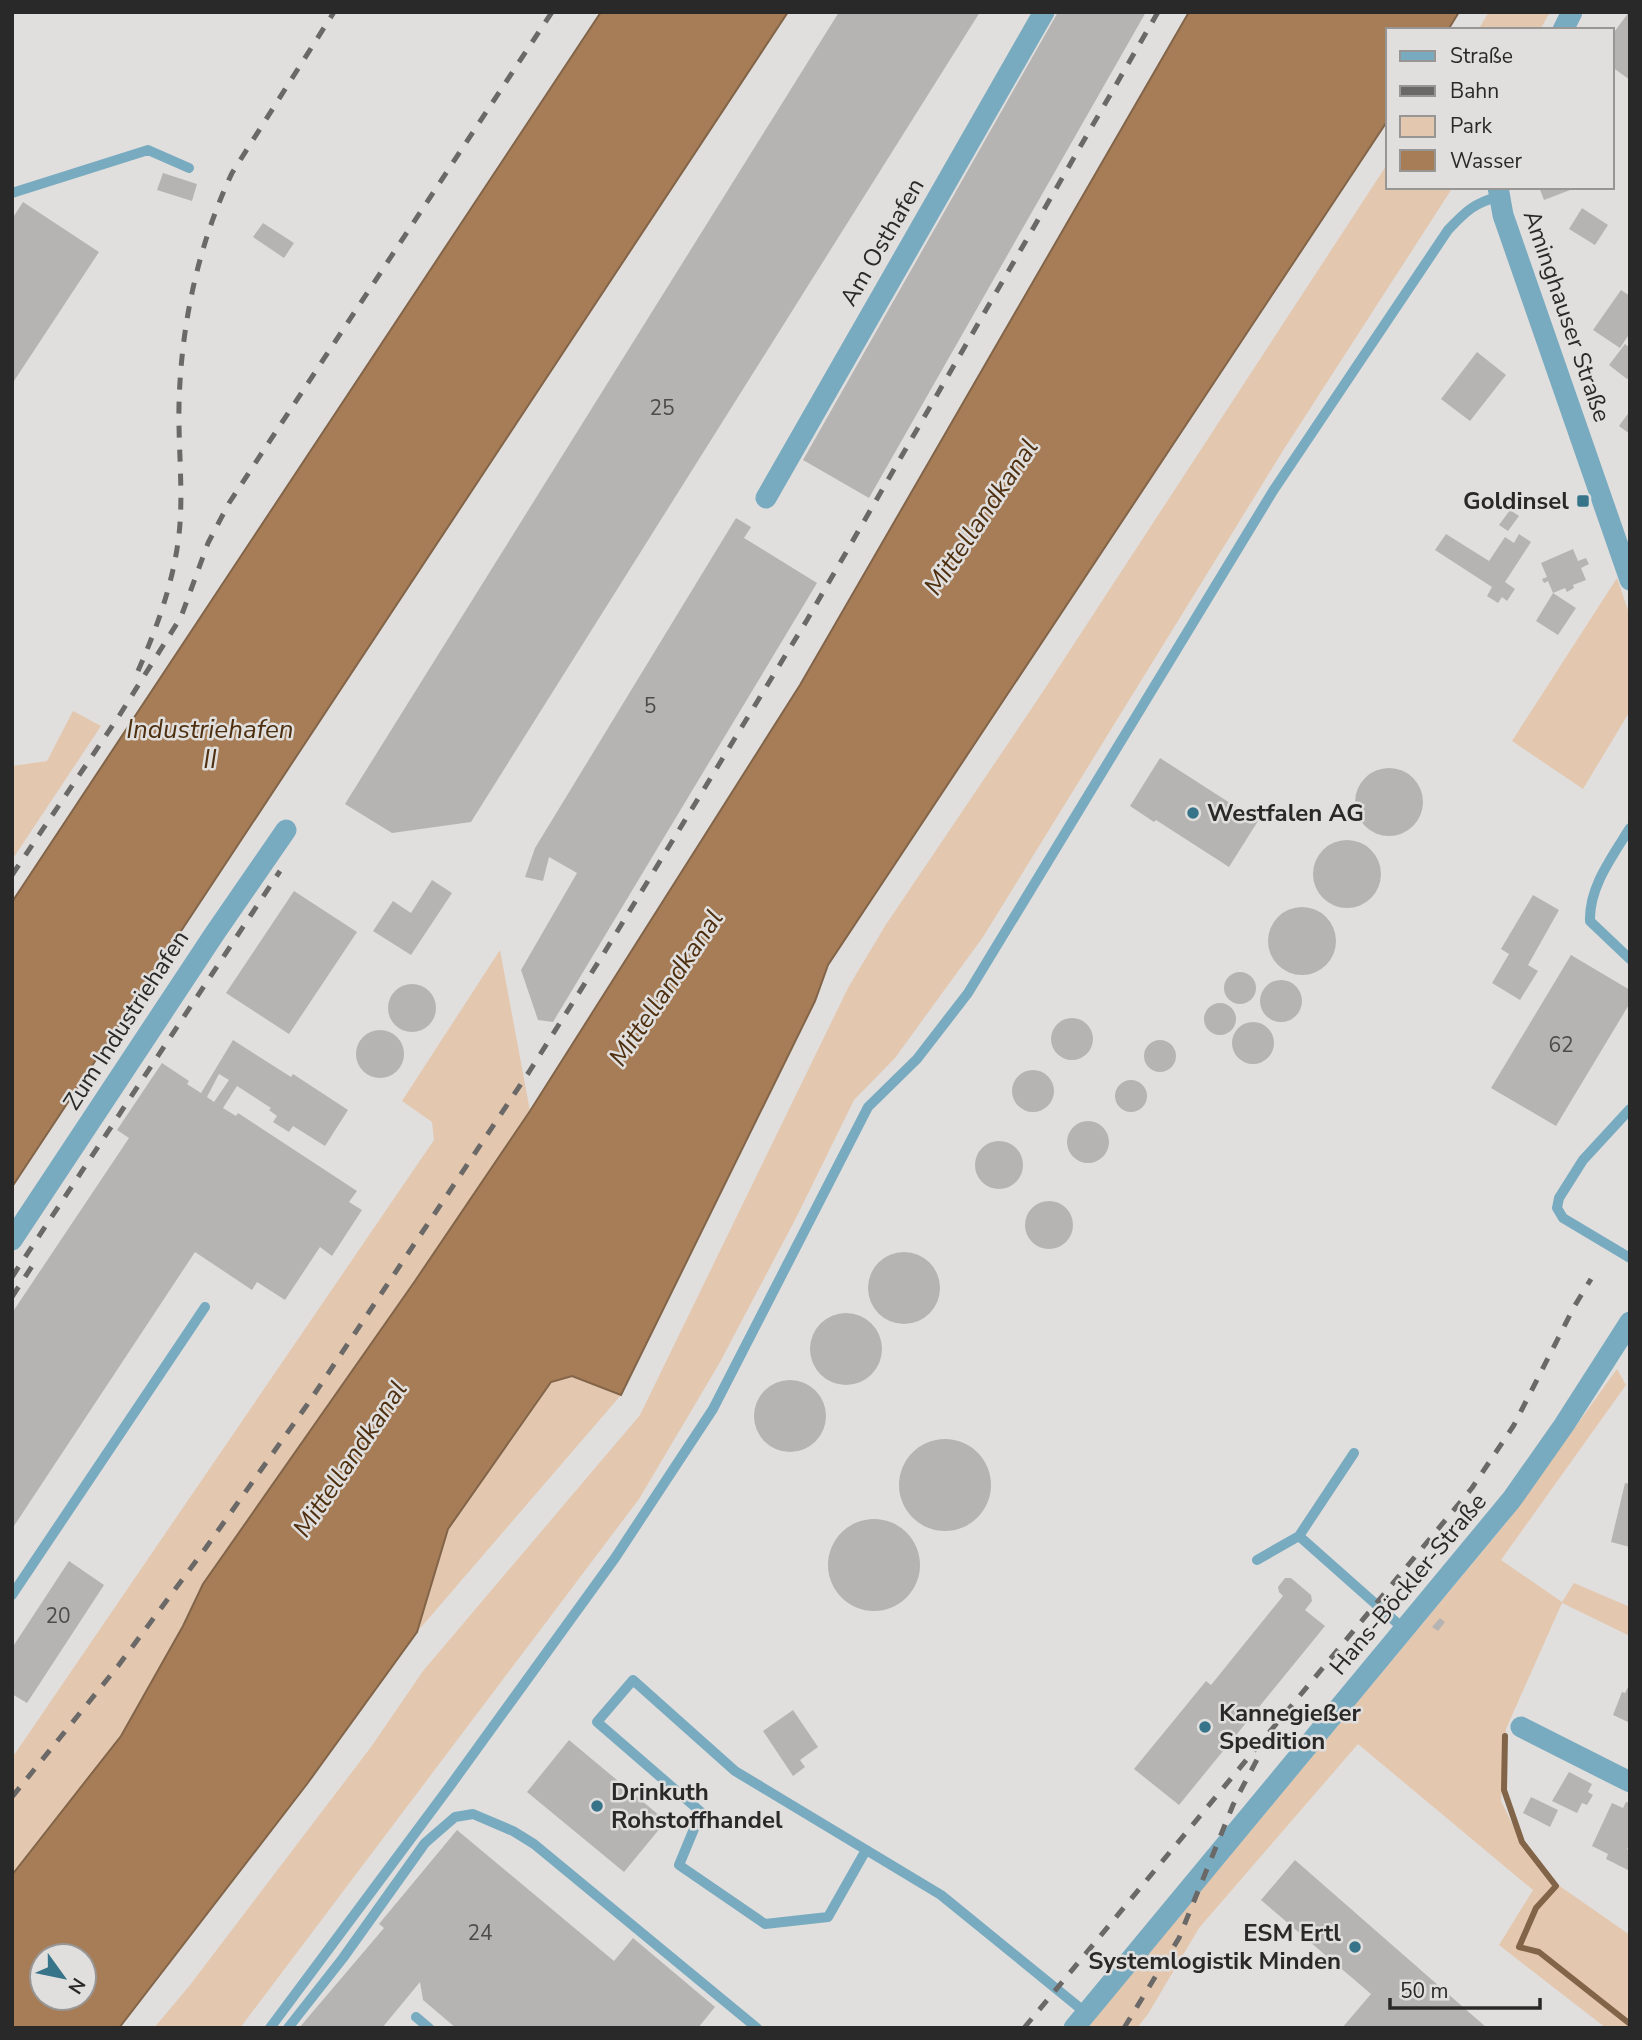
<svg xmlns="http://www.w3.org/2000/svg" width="1642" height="2040" viewBox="0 0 1642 2040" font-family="'Nunito Sans',sans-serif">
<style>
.green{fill:#e3c7af}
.water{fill:#a77d57;stroke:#826449;stroke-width:2;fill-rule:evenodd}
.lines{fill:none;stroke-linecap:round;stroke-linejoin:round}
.stream{stroke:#826449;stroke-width:6}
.building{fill:#b6b4b2;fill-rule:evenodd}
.service{stroke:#79abc0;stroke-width:10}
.minor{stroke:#79abc0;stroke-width:21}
.rail{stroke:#6a6968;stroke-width:5;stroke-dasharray:12 12;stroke-linecap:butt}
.poi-dot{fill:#37748a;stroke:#e1dfdd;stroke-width:2.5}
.labels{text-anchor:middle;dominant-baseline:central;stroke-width:5;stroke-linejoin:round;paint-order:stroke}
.number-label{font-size:21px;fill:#4d4c4b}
.street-label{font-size:24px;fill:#2a2929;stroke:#e1dfdd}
.poi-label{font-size:24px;font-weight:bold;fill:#2a2929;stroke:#e1dfdd;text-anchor:start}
.water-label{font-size:26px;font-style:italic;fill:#4e3011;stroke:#e1dfdd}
</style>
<rect width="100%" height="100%" fill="#e1dfdd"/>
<!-- green -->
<path class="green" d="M1489,12H1550L1540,30H1478Z
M1388,163V187H1453L1284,449L983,937L895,1058L854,1100L797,1216L719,1364L639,1499L240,2028H154L190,1985L371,1747L423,1671L640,1415L849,986L885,926L1040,696Z
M1617,578L1630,616V711L1583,789L1512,741Z
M73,711L101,726L12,860V766L47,761Z
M500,950L530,1111L346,1383L198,1592L182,1626L121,1736L12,1875V1758L434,1140L432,1122L402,1101Z
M1617,1369L1626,1385L1501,1560L1562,1602L1574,1583L1630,1607V1636L1562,1603L1506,1729L1501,1801L1525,1850L1546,1873L1561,1887L1630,1935V2028H1606L1499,1945L1533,1890L1358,1744L1199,1928L1148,2014L1137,2028H1087L1506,1523Z
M572,1376L621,1395L417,1632L448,1530L551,1382Z"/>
<!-- water -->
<path class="water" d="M601,12H788L12,1187V902Z
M1189,12H1459L1448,30H1388V120L828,965L815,1001L621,1395L572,1376L551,1382L448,1529L417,1632L307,1784L119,2028H12V1875L121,1736L183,1626L203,1584L415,1281L530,1111L800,685ZM42,1956H84V1998H42Z"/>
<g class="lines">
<!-- stream -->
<path class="stream" d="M1505,1736L1504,1790L1522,1842L1556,1886L1536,1908L1519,1947L1539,1952L1630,2024"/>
</g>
<!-- building -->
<path class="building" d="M839,12H980L471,822L392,833L345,804Z
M1058,12H1146L869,498L803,460Z
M1629,12H1630V80L1612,67V35Z
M163,173L197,184L192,201L157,190Z
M1539,187H1578L1544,200Z
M23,202L99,252L12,384V219Z
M1582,208L1608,225L1595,245L1569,229Z
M263,223L294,243L284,258L253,237Z
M1621,290L1630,296V333L1620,348L1593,330Z
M1625,344L1630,348V376L1627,379L1609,365Z
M1477,352L1506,375L1470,421L1441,399Z
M1630,411V434L1619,426Z
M1510,510L1519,516L1508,531L1499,525Z
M736,518L751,527L744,538L817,583L553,1022L538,1020L521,970L577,873L549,857L543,881L525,877L535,848Z
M1446,534L1489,561L1505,537L1514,543L1519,534L1531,542L1505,582L1515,589L1507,601L1502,597L1498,603L1487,596L1492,587L1435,550Z
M1573,549L1578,561L1586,558L1589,564L1581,568L1586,580L1573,585L1574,588L1567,592L1565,588L1553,593L1548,581L1544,583L1542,579L1547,577L1541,563Z
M1553,593L1576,608L1558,635L1536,621Z
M1160,758L1258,821L1229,867L1156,820L1154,822L1130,806Z
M1355 802a34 34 0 1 1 68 0a34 34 0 1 1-68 0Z
M1313 874a34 34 0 1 1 68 0a34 34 0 1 1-68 0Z
M432,880L452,893L411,955L373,931L393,901L411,913Z
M294,891L357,932L289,1034L226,993Z
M1533,895L1559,910L1528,965L1538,971L1520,1000L1492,983L1509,954L1501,949Z
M1268 941a34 34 0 1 1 68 0a34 34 0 1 1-68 0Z
M1571,955L1630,990V1003L1556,1126L1491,1088Z
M1224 988a16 16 0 1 1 32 0a16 16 0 1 1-32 0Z
M1260 1001a21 21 0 1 1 42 0a21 21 0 1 1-42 0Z
M388 1008a24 24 0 1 1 48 0a24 24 0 1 1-48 0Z
M1204 1019a16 16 0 1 1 32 0a16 16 0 1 1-32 0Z
M1051 1039a21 21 0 1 1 42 0a21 21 0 1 1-42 0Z
M1232 1043a21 21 0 1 1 42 0a21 21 0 1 1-42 0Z
M356 1054a24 24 0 1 1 48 0a24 24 0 1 1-48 0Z
M1144 1056a16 16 0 1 1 32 0a16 16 0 1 1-32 0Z
M233,1040L291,1077L293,1074L348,1110L325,1146L293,1126L289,1132L273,1122L277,1116L269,1110L271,1108L237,1086L223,1108L236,1116L238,1113L357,1191L349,1202L362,1210L332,1256L320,1247L285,1300L257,1282L252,1290L195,1252L12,1529V1313L129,1138L117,1130L162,1063L189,1081L187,1084L201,1093ZM219,1074L229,1080L214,1102L207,1097Z
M1012 1091a21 21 0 1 1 42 0a21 21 0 1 1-42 0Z
M1115 1096a16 16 0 1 1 32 0a16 16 0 1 1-32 0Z
M1067 1142a21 21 0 1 1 42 0a21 21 0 1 1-42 0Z
M975 1165a24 24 0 1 1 48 0a24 24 0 1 1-48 0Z
M1025 1225a24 24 0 1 1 48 0a24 24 0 1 1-48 0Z
M868 1288a36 36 0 1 1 72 0a36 36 0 1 1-72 0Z
M810 1349a36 36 0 1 1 72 0a36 36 0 1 1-72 0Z
M754 1416a36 36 0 1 1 72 0a36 36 0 1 1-72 0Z
M899 1485a46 46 0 1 1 92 0a46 46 0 1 1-92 0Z
M1625,1483L1630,1484V1547L1611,1542Z
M828 1565a46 46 0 1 1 92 0a46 46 0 1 1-92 0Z
M69,1561L104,1585L27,1703L12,1694V1648Z
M1285,1578H1291L1311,1595L1312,1601L1305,1610L1325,1626L1179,1805L1134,1769L1206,1681L1211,1685L1283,1596L1279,1592L1278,1587Z
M1440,1618L1445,1622L1438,1631L1432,1627Z
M1630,1683V1723L1613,1715L1622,1692L1625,1693Z
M793,1710L818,1747L800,1760L805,1767L793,1776L763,1731Z
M569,1740L666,1821L624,1872L527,1792Z
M1569,1772L1592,1784L1588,1792L1593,1795L1587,1805L1582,1803L1577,1813L1552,1801Z
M1531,1797L1558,1810L1550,1827L1523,1813Z
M1626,1802L1630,1803V1843L1627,1849L1630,1851V1866L1628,1870L1606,1859L1608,1854L1592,1846L1612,1803L1623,1808Z
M457,1830L614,1961L633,1938L715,2007L698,2028H456L423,2000L420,1982L382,2028H299L384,1928L379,1924Z
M1295,1860L1487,2028H1342L1371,1994L1261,1900Z"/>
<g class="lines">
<!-- service -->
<path class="service" d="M12,193L148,150L189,168
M1630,828C1612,857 1589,887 1590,921L1630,959
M1630,1109L1583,1160L1559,1198L1557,1208L1563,1218L1630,1258
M1354,1453L1299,1536L1405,1630
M1257,1560L1299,1536
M12,1595L205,1307
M866,1850L828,1917L765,1924L679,1865L701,1812L597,1722L633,1680L735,1771L941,1895L1086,2013
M416,2017L429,2028
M270,2028L450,1786L615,1558L713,1409L868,1107L917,1059L968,993L1273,491L1448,230C1466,211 1474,203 1500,196
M288,2028L343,1958L425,1843L455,1817L473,1814L513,1831L534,1844L757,2028"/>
<!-- minor -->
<path class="minor" d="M1563,30L1572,12
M1498,187L1503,215L1630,580
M766,498L1044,12
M12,1240L215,933L286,830
M1521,1727L1630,1782
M1074,2028L1512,1499L1564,1425L1630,1322"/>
<!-- rail -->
<path class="rail" d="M138,671C155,632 170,592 177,549C185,502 178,453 179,405C181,325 198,245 232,173L334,12
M12,875L119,716L181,617L208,543L229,503L552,12
M12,1277L280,871
M12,1297L38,1257
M12,1797L118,1666L205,1549L307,1405L529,1072L604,953L807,620L1158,12
M1024,2028L1472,1488L1514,1425L1574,1307L1591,1279
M1124,2028L1179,1938L1233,1805L1260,1754"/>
</g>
<!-- markers -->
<g class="poi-dot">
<rect x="1576" y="494" width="14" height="14" rx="3.5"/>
<circle cx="1193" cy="813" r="7"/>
<circle cx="1205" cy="1727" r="7"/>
<circle cx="597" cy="1806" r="7"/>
<circle cx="1355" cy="1947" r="7"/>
</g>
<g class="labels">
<!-- number labels -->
<g class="number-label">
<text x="662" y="408">25</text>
<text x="650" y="706">5</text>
<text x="1561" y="1045">62</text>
<text x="58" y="1616">20</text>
<text x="480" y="1933">24</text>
</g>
<!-- street labels -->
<g class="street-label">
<text transform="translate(882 242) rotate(-60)">Am Osthafen</text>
<text transform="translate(1567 316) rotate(71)">Aminghauser Straße</text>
<text transform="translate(126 1020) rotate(-57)">Zum Industriehafen</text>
<text transform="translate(1408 1584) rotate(-50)">Hans-Böckler-Straße</text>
</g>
<!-- poi labels -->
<g class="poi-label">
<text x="1569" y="501" text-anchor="end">Goldinsel</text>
<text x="1207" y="813">Westfalen AG</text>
<text x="1219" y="1713">Kannegießer<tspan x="1219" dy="28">Spedition</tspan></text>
<text x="611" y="1792">Drinkuth<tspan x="611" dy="28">Rohstoffhandel</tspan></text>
<text x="1341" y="1933" text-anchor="end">ESM Ertl<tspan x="1341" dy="28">Systemlogistik Minden</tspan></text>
</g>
<!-- water labels -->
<g class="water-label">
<text transform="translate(981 517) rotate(-56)">Mittellandkanal</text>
<text x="210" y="729">Industriehafen<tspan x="210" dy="30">II</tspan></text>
<text transform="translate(666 988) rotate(-56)">Mittellandkanal</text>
<text transform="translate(350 1459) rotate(-56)">Mittellandkanal</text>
</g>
</g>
<!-- border -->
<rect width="1642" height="2040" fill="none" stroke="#2a2929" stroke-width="28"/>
<!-- legend -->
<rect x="1386" y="28" width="228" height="161" fill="#e1dfdd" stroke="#989695" stroke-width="2"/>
<rect x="1400" y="51" width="35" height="10" fill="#79abc0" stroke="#989695" stroke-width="2"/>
<text x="1450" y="63" font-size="21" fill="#2a2929">Straße</text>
<rect x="1400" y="86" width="35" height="10" fill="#6a6968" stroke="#989695" stroke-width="2"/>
<text x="1450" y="98" font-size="21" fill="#2a2929">Bahn</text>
<rect x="1400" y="116" width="35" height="21" fill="#e3c7af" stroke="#989695" stroke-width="2"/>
<text x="1450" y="133" font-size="21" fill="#2a2929">Park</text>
<rect x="1400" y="150" width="35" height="21" fill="#a77d57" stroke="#989695" stroke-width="2"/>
<text x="1450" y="168" font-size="21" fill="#2a2929">Wasser</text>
<!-- north arrow -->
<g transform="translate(63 1977) rotate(123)"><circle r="33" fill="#e1dfdd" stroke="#989695" stroke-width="2"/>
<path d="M0-5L12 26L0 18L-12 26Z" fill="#37748a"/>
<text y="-10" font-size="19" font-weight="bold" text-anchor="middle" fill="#2a2929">N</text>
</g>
<!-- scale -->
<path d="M1390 1998v10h150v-10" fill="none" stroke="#2a2929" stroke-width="3.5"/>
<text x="1400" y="1998" font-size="21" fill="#2a2929" stroke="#e1dfdd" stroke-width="5" paint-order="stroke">50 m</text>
</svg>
